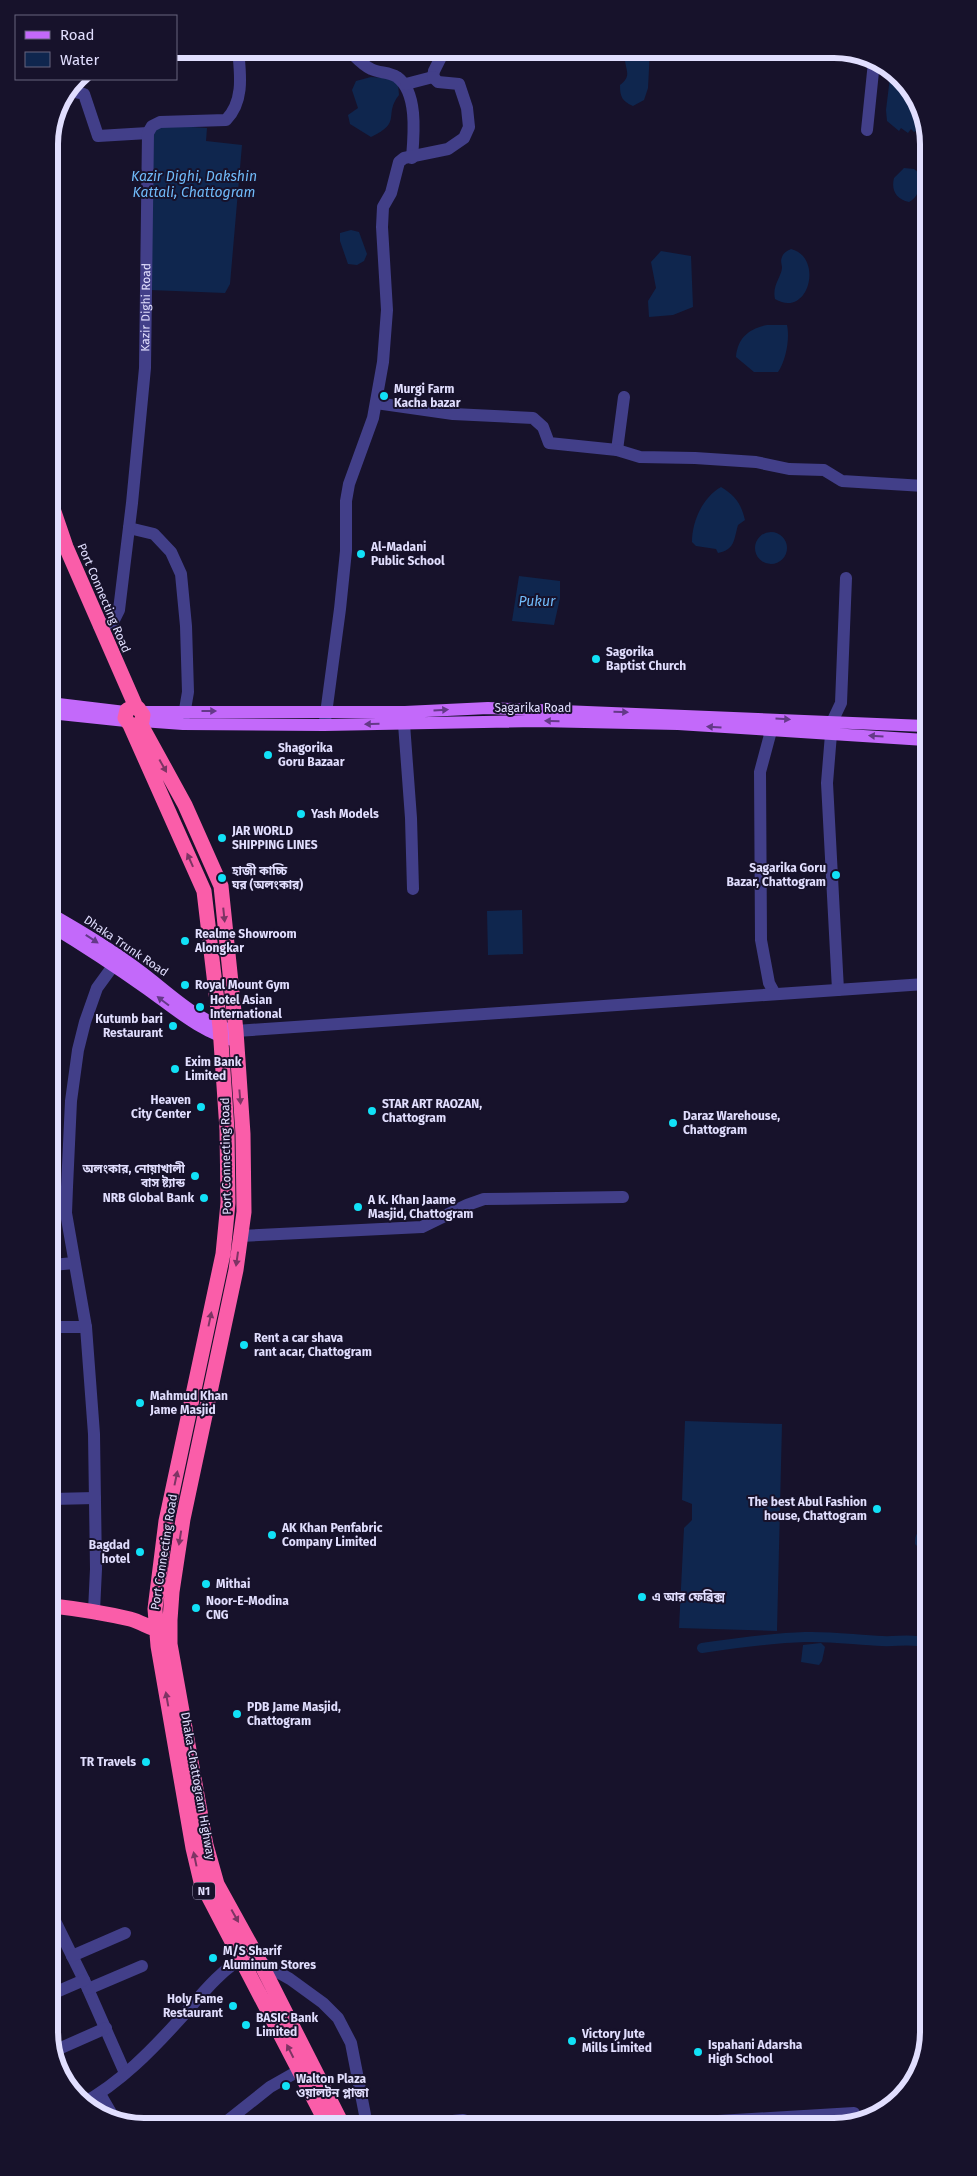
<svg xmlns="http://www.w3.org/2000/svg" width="977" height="2176" viewBox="0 0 977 2176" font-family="'Fira Sans','Noto Sans Bengali',sans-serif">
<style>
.water{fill:#0f264e}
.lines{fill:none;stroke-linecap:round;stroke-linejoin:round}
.canal{stroke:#0f264e;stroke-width:10}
.minor{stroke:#423f89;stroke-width:12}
.major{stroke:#c369fa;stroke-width:12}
.highway{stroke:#fa5da9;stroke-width:15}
.oneway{fill:#643988}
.oneway2{fill:#7d3464}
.poi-dot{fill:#11e1f7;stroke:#17122b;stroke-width:2}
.labels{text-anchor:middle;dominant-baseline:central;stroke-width:4;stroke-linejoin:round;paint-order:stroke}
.shield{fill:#17122b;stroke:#a4a1bf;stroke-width:1}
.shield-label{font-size:11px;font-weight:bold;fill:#e1defe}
.street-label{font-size:12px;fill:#e1defe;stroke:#17122b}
.poi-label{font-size:12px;font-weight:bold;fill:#e1defe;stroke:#17122b;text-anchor:start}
.water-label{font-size:14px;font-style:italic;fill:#70bbfa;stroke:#17122b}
.rim{fill:none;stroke:#e1defe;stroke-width:6}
</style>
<rect width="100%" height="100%" fill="#17122b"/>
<!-- water -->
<path class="water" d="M621,49H650L648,88L644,100L633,106C622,101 620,97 620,85C634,75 623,68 625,53Z
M891,69L923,113V128L914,132L911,129L908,133L901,128L899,131L887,121L886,110Z
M371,77L385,78L398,83L399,95C383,115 403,122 371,137L350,124L348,115L358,108L352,90L356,81Z
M162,125L207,128L206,141L242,145L230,284L225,293L150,290L151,133Z
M904,168L914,169L920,174C921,185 919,197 909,202C896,199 891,190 894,178Z
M351,230L359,232L367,254L364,261L357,265L348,264L340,241V233Z
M791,249C824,257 809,319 775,299C772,285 781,278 782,268C782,264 780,261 782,257C784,252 787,251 791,249Z
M661,251L691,256L693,307L673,315L649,317L648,301L656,288L651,262Z
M767,325H787C790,338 786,361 778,372H754L736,357C738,337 749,329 767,325Z
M721,487C736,496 741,504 745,520L738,525C734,539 735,550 718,553L716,549L696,546L692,542C692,522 702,498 721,487Z
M755 548a16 16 0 1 1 32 0a16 16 0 1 1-32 0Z
M519,576L560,581V598L554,625L512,621Z
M522,910L523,954L488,955L487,911Z
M52,1144H61L60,1176L54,1202H52Z
M685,1421L782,1424L777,1631L679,1628L684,1528L692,1520V1504L682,1500Z
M927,1529V1550L920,1549L915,1544C915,1535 917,1529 927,1529Z
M821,1643L825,1647L822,1661L819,1665L801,1662L803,1645Z"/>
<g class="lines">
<!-- canal -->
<path class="canal" d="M702,1648C736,1643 771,1638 805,1637C831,1636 856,1640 882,1641C897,1642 912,1638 927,1643"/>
<!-- minor -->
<g class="minor">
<path d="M347,49C354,55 362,65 371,69C379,73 389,72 397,77C418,92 414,134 412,158"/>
<path d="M433,77L434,71L445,49"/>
<path d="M406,84L433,77"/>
<path d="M70,91L84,94L98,136L148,133"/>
<path d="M867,130L874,62"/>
<path d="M376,403L453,414L533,418L543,427L549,443L617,450L624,397"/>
<path d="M617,450L640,457L695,458L756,462L789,469L824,470L842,481L924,486"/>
<path d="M129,528L154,534L171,552L181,574L186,626L188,692L183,721"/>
<path id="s1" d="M99,626L113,622L119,610L132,503L145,368L148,133L152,126L160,122L226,120C245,101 240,72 238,49"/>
<path d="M325,721L340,609L346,551V501L349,484L373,418L383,362L387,310L382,227L383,207L391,193L399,162L404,158L448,149L464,138L469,127L467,108L459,84L438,82L433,77"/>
<path d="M404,724L411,818L413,889"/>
<path d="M771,731L760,772L761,940L769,983L775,994"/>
<path d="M838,990L827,783L832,722L841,703L846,578"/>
<path d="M236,1031L925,984"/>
<path d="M52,1212L66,1213"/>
<path d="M240,1236L422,1227L467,1205L484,1199L623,1197"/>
<path d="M52,1265L74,1263"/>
<path d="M52,1327H86"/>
<path d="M52,1499L95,1498"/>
<path d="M94,1611L96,1569L94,1434L86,1327L66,1213L67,1187L71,1101L78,1050L85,1022L97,988L113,966"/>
<path d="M54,1919L84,1980L125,2073"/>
<path d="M72,1956L125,1933"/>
<path d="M260,1962L290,1979L323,2003L338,2018L351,2043L367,2125"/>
<path d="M88,1989L142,1966"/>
<path d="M54,1993L84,1980"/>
<path d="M54,2051L106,2028"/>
<path d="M100,2094L114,2118"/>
<path d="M83,2103C120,2083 152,2050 180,2019C201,1995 221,1969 249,1954"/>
<path d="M684,2123L854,2113"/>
<path d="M412,2125L463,2120L479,2125"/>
<path d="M221,2126L270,2087L300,2070"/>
</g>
<!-- major -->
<path class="major" d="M50,703L125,712
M142,712H405L488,708L925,726
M50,713L126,721
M142,721L183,724L324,725L538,721L678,724L925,740
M51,914C81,931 111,949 139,970C169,992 198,1023 236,1031
M51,926C84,946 116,967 147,989C175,1009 202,1033 236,1041"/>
<!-- highway -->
<path class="highway" d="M50,500L66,547L136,707
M140,723L185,805L221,886L236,1031L243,1134L244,1212L236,1270L183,1519L172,1592L170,1620V1644L206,1845L217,1884L260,1962L343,2126
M130,725H137L142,721L143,715L138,708L133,707L127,710L125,718L130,725L204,891L220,1027L227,1130L228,1203L223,1254L166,1521L155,1609L158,1646L193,1848L201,1882L328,2126
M53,1606C79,1609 104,1613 130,1619C142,1622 152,1630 163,1631"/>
</g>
<!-- one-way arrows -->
<defs><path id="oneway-solid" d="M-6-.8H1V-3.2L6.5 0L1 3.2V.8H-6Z" transform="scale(1.25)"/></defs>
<g class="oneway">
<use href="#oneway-solid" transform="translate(441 710) rotate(-3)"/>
<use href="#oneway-solid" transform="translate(209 711)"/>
<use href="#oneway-solid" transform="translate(621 712) rotate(2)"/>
<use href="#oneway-solid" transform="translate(783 719) rotate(3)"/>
<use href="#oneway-solid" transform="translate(552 721) rotate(-179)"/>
<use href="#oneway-solid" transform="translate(372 724) rotate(179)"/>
<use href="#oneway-solid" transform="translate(714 727) rotate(-176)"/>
<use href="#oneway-solid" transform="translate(876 736) rotate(-176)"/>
<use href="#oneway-solid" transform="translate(92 939) rotate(33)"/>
<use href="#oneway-solid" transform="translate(163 1001) rotate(-143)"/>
</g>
<g class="oneway2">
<use href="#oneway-solid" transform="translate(163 766) rotate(61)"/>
<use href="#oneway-solid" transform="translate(190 860) rotate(-114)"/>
<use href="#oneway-solid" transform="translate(224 915) rotate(84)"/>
<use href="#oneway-solid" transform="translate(240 1097) rotate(85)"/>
<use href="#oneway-solid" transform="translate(237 1259) rotate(98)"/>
<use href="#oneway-solid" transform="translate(210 1319) rotate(-78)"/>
<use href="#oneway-solid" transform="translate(176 1478) rotate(-78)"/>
<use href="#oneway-solid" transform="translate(180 1538) rotate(99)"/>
<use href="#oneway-solid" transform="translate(167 1699) rotate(-100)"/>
<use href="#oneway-solid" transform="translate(195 1859) rotate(-102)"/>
<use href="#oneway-solid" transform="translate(235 1916) rotate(61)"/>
<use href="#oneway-solid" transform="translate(290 2051) rotate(-117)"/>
</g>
<!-- markers -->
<g class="poi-dot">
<circle cx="384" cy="396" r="5"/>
<circle cx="361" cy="554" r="5"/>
<circle cx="596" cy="659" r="5"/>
<circle cx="268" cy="755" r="5"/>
<circle cx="301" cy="814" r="5"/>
<circle cx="222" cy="838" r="5"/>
<circle cx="836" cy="875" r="5"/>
<circle cx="222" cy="878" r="5"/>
<circle cx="185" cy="941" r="5"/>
<circle cx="185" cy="985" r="5"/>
<circle cx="200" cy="1007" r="5"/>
<circle cx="173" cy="1026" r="5"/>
<circle cx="175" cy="1069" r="5"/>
<circle cx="201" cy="1107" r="5"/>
<circle cx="372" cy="1111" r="5"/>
<circle cx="673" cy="1123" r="5"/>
<circle cx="195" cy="1176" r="5"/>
<circle cx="204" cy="1198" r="5"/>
<circle cx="358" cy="1207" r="5"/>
<circle cx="244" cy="1345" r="5"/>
<circle cx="140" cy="1403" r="5"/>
<circle cx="877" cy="1509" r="5"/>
<circle cx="272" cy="1535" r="5"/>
<circle cx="140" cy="1552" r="5"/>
<circle cx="206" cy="1584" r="5"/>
<circle cx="642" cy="1597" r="5"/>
<circle cx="196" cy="1608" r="5"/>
<circle cx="237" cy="1714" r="5"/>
<circle cx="146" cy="1762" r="5"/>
<circle cx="213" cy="1958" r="5"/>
<circle cx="233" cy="2006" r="5"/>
<circle cx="246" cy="2025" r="5"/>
<circle cx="572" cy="2041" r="5"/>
<circle cx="698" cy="2052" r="5"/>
<circle cx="286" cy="2086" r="5"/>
</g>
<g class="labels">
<!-- shield labels -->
<rect class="shield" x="193" y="1882.5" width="22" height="17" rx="4"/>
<g class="shield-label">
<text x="204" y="1891">N1</text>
</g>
<!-- street labels -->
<g class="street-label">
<text stroke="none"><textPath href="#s1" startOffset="332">Kazir Dighi Road</textPath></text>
<text transform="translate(104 598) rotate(67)">Port Connecting Road</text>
<text x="533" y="708">Sagarika Road</text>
<text transform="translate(126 946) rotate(34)">Dhaka Trunk Road</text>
<text transform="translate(226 1156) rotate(-91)">Port Connecting Road</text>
<text transform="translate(164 1552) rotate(-81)">Port Connecting Road</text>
<text transform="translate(198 1786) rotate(80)">Dhaka-Chattogram Highway</text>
</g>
<!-- poi labels -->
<g class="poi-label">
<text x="394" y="389">Murgi Farm<tspan x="394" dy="14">Kacha bazar</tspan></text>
<text x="371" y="547">Al-Madani<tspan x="371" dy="14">Public School</tspan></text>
<text x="606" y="652">Sagorika<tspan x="606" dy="14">Baptist Church</tspan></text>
<text x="278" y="748">Shagorika<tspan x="278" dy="14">Goru Bazaar</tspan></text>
<text x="311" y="814">Yash Models</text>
<text x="232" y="831">JAR WORLD<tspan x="232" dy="14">SHIPPING LINES</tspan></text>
<text x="826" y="868" text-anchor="end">Sagarika Goru<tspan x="826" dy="14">Bazar, Chattogram</tspan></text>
<text x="232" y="871">হাজী কাচ্চি<tspan x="232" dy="14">ঘর (অলংকার)</tspan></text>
<text x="195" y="934">Realme Showroom<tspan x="195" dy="14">Alongkar</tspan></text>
<text x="195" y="985">Royal Mount Gym</text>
<text x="210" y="1000">Hotel Asian<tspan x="210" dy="14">International</tspan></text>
<text x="163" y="1019" text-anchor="end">Kutumb bari<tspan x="163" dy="14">Restaurant</tspan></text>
<text x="185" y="1062">Exim Bank<tspan x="185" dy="14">Limited</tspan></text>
<text x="191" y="1100" text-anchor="end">Heaven<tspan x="191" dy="14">City Center</tspan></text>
<text x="382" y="1104">STAR ART RAOZAN,<tspan x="382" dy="14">Chattogram</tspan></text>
<text x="683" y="1116">Daraz Warehouse,<tspan x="683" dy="14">Chattogram</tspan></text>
<text x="185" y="1169" text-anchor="end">অলংকার, নোয়াখালী<tspan x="185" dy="14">বাস ষ্ট্যান্ড</tspan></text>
<text x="194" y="1198" text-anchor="end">NRB Global Bank</text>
<text x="368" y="1200">A K. Khan Jaame<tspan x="368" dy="14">Masjid, Chattogram</tspan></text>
<text x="254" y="1338">Rent a car shava<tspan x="254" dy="14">rant acar, Chattogram</tspan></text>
<text x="150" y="1396">Mahmud Khan<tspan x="150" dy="14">Jame Masjid</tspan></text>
<text x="867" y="1502" text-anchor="end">The best Abul Fashion<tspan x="867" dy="14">house, Chattogram</tspan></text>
<text x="282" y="1528">AK Khan Penfabric<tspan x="282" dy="14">Company Limited</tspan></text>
<text x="130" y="1545" text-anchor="end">Bagdad<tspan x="130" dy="14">hotel</tspan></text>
<text x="216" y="1584">Mithai</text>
<text x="652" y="1597">এ আর ফেব্রিক্স</text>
<text x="206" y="1601">Noor-E-Modina<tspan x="206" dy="14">CNG</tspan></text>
<text x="247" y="1707">PDB Jame Masjid,<tspan x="247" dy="14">Chattogram</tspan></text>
<text x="136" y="1762" text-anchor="end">TR Travels</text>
<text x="223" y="1951">M/S Sharif<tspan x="223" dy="14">Aluminum Stores</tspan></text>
<text x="223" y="1999" text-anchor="end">Holy Fame<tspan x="223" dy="14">Restaurant</tspan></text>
<text x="256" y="2018">BASIC Bank<tspan x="256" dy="14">Limited</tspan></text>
<text x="582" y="2034">Victory Jute<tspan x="582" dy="14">Mills Limited</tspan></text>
<text x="708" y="2045">Ispahani Adarsha<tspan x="708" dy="14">High School</tspan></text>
<text x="296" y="2079">Walton Plaza<tspan x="296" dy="14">ওয়ালটন প্লাজা</tspan></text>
</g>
<!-- water labels -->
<g class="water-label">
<text x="194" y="176">Kazir Dighi, Dakshin<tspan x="194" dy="16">Kattali, Chattogram</tspan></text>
<text x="537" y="601">Pukur</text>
</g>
</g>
<!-- crop -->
<path d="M0 0H977V2176H0ZM144 58H834A86 86 0 0 1 920 144V2032A86 86 0 0 1 834 2118H144A86 86 0 0 1 58 2032V144A86 86 0 0 1 144 58Z" fill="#17122b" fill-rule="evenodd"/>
<path class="rim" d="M144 58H834A86 86 0 0 1 920 144V2032A86 86 0 0 1 834 2118H144A86 86 0 0 1 58 2032V144A86 86 0 0 1 144 58Z"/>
<!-- legend -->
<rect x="15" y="15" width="162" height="65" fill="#17122b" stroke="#68647f"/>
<rect x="25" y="31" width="25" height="8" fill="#c369fa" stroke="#68647f"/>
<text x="60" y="40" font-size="15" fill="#e1defe">Road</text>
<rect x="25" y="52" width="25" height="15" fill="#0f264e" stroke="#68647f"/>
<text x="60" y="65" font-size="15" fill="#e1defe">Water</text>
</svg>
